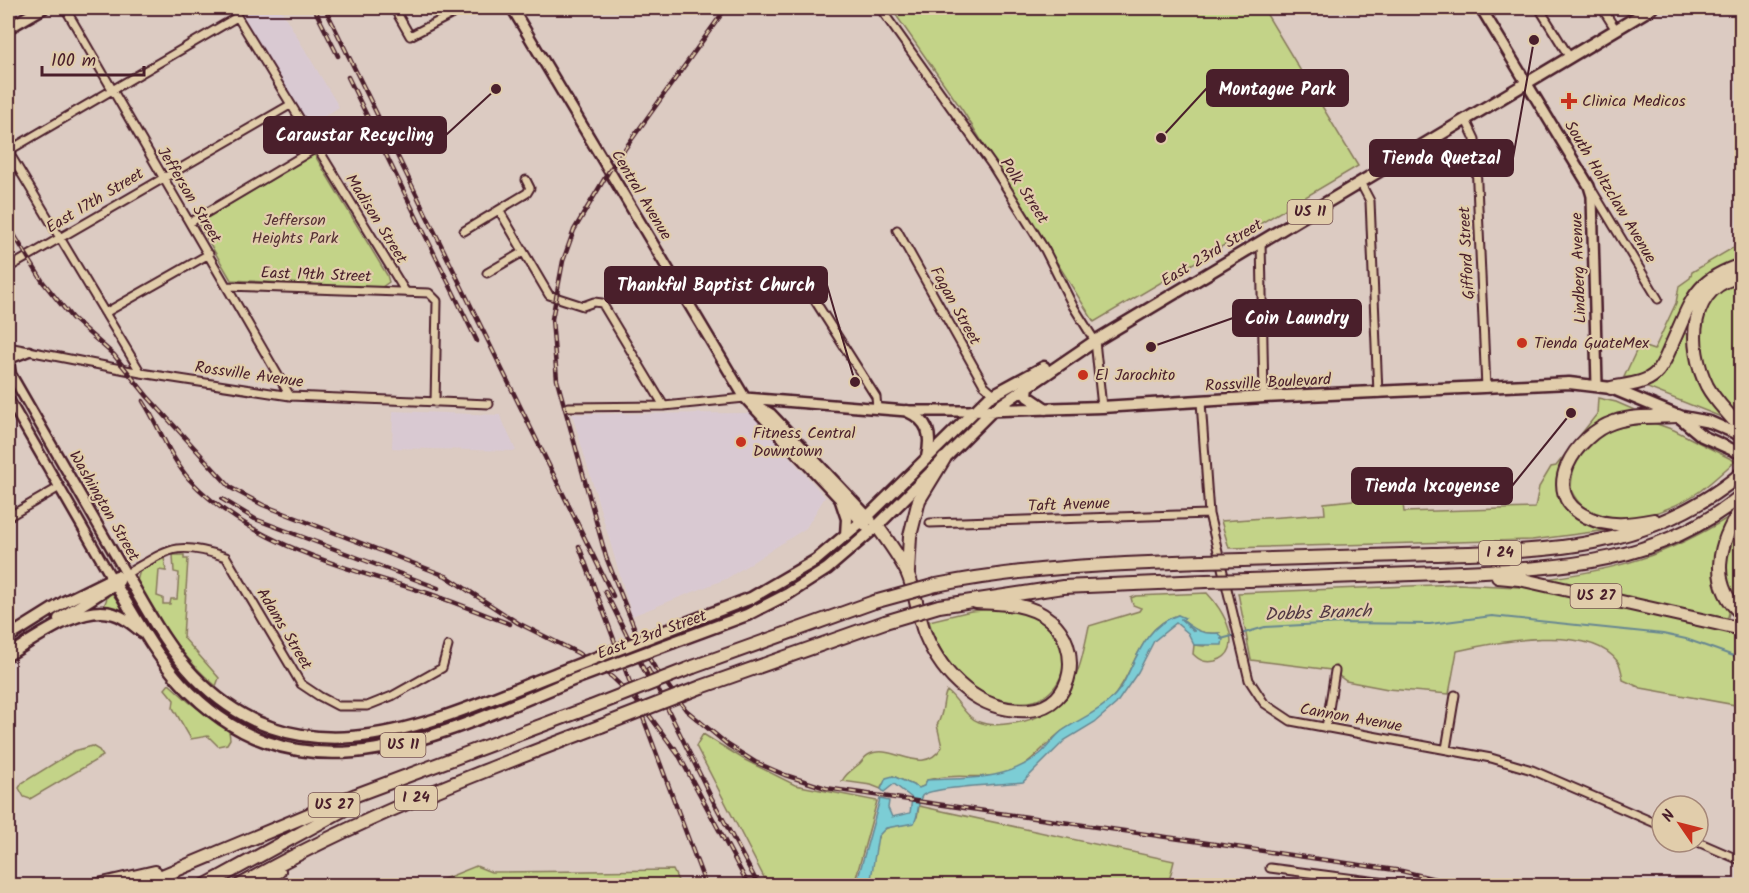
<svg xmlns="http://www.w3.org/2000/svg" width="1749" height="893" viewBox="0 0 1749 893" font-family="Kalam,sans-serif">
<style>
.built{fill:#d9c9d2}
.green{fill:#c3d388;stroke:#86795a;stroke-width:1.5}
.water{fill:#7ccdd5;stroke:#688791;stroke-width:1.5}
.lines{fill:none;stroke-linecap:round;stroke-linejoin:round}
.stream{stroke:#688791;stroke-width:2}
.minor-casing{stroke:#4a1f2b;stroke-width:11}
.tertiary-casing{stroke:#4a1f2b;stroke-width:13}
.secondary-casing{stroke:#4a1f2b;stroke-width:14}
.primary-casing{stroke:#4a1f2b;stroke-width:15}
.trunk-casing{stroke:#4a1f2b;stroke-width:15}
.motorway-casing{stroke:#4a1f2b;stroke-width:16}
.minor{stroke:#e1cdab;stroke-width:7}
.tertiary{stroke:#e1cdab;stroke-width:8}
.secondary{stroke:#e1cdab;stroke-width:9}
.primary{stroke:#e1cdab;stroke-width:10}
.trunk{stroke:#e1cdab;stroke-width:10}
.motorway{stroke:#e1cdab;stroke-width:12}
.rail-casing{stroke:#4a1f2b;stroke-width:4.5}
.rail{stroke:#e1cdab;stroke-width:2;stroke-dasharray:7;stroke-linecap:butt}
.primary-bridge-casing{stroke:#4a1f2b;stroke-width:15;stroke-linecap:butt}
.motorway-bridge-casing{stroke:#4a1f2b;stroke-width:16;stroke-linecap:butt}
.primary-bridge{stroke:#e1cdab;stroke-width:10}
.motorway-bridge{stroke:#e1cdab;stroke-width:12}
.poi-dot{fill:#c8321e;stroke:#e1cdab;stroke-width:2}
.labels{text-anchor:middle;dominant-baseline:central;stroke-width:4.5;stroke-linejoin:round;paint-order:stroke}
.shield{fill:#e1cdab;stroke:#775351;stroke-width:1.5}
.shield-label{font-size:15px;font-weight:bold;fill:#4a1f2b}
.poi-label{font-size:16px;fill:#4a1f2b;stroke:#e1cdab;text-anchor:start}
.street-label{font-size:16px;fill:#4a1f2b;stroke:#e1cdab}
.park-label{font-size:16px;fill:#563134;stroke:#e1cdab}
.water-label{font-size:18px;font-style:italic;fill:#523944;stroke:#e1cdab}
.leader{fill:none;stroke:#4a1f2b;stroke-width:2}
.callout-dot{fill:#4a1f2b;stroke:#e1cdab;stroke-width:2}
.callout{fill:#4a1f2b;stroke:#4a1f2b;stroke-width:2}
.callout-label{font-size:18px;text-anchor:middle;font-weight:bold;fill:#fff}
</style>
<rect width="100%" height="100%" fill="#dccbc2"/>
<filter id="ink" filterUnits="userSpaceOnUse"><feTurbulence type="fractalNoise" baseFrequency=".0167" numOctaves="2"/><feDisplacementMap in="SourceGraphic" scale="12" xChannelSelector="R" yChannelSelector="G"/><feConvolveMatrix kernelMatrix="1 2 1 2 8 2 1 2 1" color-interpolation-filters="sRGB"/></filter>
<g filter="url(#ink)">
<!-- built -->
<path class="built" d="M238,8H280L339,107L309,126Z
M393,411L500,415L516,451L392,448Z
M751,413L825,497L806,528L726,579L632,616L572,414Z"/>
<!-- green -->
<path class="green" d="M891,8H1263L1358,166L1094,322L963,111Z
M314,154L387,275L389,282L382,287L373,288L231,280L198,223Z
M1741,243V259C1725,265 1708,270 1697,284C1674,312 1669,381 1624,377L1639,345L1654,350L1676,303L1679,286L1690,278L1692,272Z
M1738,282H1741V420C1710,390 1679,332 1717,293C1722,288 1731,285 1738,282Z
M1684,333L1691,335L1693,355L1729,420L1640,385L1664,373Z
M1598,398L1616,402L1646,415L1598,425L1560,478L1590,522L1608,530L1532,540L1229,548L1221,521L1325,514L1324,503L1402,495L1404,512L1535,508L1539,487L1551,467L1556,466L1597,414Z
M1654,423L1674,430L1735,461C1724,471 1712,482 1700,491C1665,516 1594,539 1571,490C1572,438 1609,425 1654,423Z
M1729,517L1731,518L1718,547L1730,609L1728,617L1724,620L1545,579C1619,569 1665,556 1729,517Z
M1741,520V608C1717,581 1725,549 1741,520Z
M173,555H184V559H188L183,637L219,678L216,686C182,658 158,620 137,581L140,570L164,558L166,571L159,570L157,596L163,598V604H170L171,599H177L179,573L174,572Z
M1458,584L1538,588L1741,632V706L1641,688L1623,680C1622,674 1621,666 1618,662C1591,623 1495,642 1457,651L1449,694L1388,689L1346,681L1331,670L1251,660L1238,593Z
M110,590L128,614L104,606Z
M1207,593C1222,608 1248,652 1215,661C1206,663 1200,661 1193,654L1194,645L1204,646L1219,633C1202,635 1189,629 1178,615C1137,628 1135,675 1109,702C1096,716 1078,720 1062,731C1042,746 1027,771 1000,775C975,779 951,773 927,780L924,786L919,788L893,776L882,785L881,789L871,785L842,781C847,772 851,771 858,765C862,762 864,757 868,755C892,741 921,779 942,747L937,725C945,712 942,698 947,691C959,700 965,717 979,722C992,727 1003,724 1015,723C1072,714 1079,674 1089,626L1139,611L1141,608L1133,605L1131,598L1136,596Z
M995,609C1028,610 1063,624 1064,661C1064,675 1056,688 1045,696C1036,702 1028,703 1018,702C974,702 940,660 929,621L971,611Z
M169,684L189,702L229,731L230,739L227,744L218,746L208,736L191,739L173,708L174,700L165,689Z
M703,734L745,760L795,785L877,801L854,885H768L696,746Z
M92,746L99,750L103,756L30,799L24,797L19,788L22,783L74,751Z
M919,806L1174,861L1168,885L870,886C872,871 871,834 887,828C901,822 902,829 917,817Z
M476,866L491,872L673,870L680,885H429Z"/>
<!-- water -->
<path class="water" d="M1178,615L1185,618L1182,620C1195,629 1201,635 1219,633L1223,639L1222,645H1194L1188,633L1176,623L1154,641L1138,672L1116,704L1095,722L1065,740L1023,782C1007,784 929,787 922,796C917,803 919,815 914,823L886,828L878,836L870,885H856L880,799L889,801L888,808L892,817L910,813L912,798L894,784L884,792L881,789L886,778L893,776L919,788L924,786L927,780C967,778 1007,781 1040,754C1048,747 1054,737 1062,731C1085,715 1108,709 1123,684C1137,657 1146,625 1178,615Z"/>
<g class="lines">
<!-- stream -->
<path class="stream" d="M1181,619L1194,631
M1241,634L1265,627L1341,623L1430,624L1492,616L1663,634L1686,639L1742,659
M1221,639L1236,635"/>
<defs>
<path id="minor" d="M65,8L290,396
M232,8L405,291
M394,8L410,36L464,8
M880,8L992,165L1045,250L1073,306L1095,341L1102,407
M1539,8L1570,58
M1602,8L1616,30
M1466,120L1475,139L1486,388
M8,151L237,17
M8,151L141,373
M1360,182L1370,201L1378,393
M1592,190L1658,299
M499,210L549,295L583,306L594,302L602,303L664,406
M191,222L316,148
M897,230L984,385L993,393
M464,231L527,193L530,188L526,180
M1261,241L1264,397
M8,268L290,105
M487,273L523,252
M228,286L429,293L437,301L435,403
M812,296L876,397L877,408
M105,313L209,254
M8,347L141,373L290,396L489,404
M1201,402L1209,514L1249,680L1264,703L1291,721L1491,758L1532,770L1662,826
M569,407L664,406L745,398
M8,517L58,488
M930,523L1209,514
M126,574C170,549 175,540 226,557L301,684L319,696L338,706H367L392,696L442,668L448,646
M1326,728L1335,671
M1446,749L1455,695
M1698,842L1742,861
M1270,868L1409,886"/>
<path id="tertiary" d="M8,369L126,574
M11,374L9,362L14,357L29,351
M8,398L111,577"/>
<path id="secondary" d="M512,8L745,398L871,532
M1481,8L1589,186L1592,196L1597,385
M745,398L907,411H972
M751,402L771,414L871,520"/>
<path id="primary" d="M8,28L43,8
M1028,384L1027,396L1046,409
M907,411C929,421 932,435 927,457
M972,411L1102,407L1264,397L1569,383L1611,388L1678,416L1710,422L1742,436
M841,501L847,519L846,535
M126,574C147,609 166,647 194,676C306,793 444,716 567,669
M111,577C133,613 153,652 181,683C300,812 443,733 575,679
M59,619L119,581
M668,630L751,598L816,560L868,516L989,397L1044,367
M8,637L64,602L117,576
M674,642L747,615L788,594L827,569L877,526L992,411L1095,341L1652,8
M8,655C35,639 82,603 114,614C125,617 133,625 142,632"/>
<path id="trunk" d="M1678,416L1702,436L1742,454"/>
<path id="motorway" d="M1742,276C1688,286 1687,346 1707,386C1716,403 1731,415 1742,431
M1611,388C1625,385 1645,384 1655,374C1663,367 1667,355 1671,346C1691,303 1693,280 1742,265
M1742,508C1719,541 1707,584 1742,614
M1654,520C1632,524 1609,528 1587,517C1536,493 1577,434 1614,422C1634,415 1658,417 1678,416
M877,526C888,541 899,556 907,572C916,592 917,614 925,634C943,677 980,713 1029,710C1076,706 1082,646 1050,620C1030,603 1001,603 976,602
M1243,560C1306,558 1370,556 1433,554C1549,551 1648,551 1742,473
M908,572L910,536L919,500L944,459
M1498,577L1519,579L1742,629
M1249,580C1313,578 1376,575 1440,573C1550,568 1652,569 1742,495
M936,585C1025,567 1113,564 1203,561
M939,606L1063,587L1206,581
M693,667L874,602
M701,687L885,622
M94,886L155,872
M138,886L356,795L591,707
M204,886L343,810
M239,886C354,820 477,773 601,726
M257,886L279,871"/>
</defs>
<!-- minor casing -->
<use href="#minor" class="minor-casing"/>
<!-- tertiary casing -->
<use href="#tertiary" class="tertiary-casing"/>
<!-- secondary casing -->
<use href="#secondary" class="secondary-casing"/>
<!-- primary casing -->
<use href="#primary" class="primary-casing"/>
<!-- trunk casing -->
<use href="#trunk" class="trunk-casing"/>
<!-- motorway casing -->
<use href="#motorway" class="motorway-casing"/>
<!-- minor -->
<use href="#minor" class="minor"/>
<!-- tertiary -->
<use href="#tertiary" class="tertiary"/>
<!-- secondary -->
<use href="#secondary" class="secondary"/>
<!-- primary -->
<use href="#primary" class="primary"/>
<!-- trunk -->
<use href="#trunk" class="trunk"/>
<!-- motorway -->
<use href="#motorway" class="motorway"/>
<defs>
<path id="rail" d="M314,8L338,56
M325,8L613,596
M726,8L609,171L574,230L563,261L552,319L557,380L606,557L642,647L655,668L686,710L728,745L755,762L785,775L826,788L1402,871L1464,886
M348,77L477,341
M8,225L43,282L72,318L114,355L147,396L231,488L263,505L446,576L518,623L578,653L612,677L644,708L679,756
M143,401C159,426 169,456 189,479C249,544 343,567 424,592C453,601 482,614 510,624
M222,499L255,519L438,588
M579,546L706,886
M605,591L649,680
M648,669L711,797L759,886
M675,748L749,886"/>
</defs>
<!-- rail casing -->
<use href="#rail" class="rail-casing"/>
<!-- rail -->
<use href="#rail" class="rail"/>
<defs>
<path id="primary-bridge" d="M567,669L668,630
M575,679L674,642"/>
<path id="motorway-bridge" d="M1203,561L1243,560
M1206,581L1249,580
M874,602L936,585
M885,622L939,606
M591,707L693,667
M601,726L701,687"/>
</defs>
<!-- primary-bridge casing -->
<use href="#primary-bridge" class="primary-bridge-casing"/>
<!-- motorway-bridge casing -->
<use href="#motorway-bridge" class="motorway-bridge-casing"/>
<!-- primary-bridge -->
<use href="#primary-bridge" class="primary-bridge"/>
<!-- motorway-bridge -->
<use href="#motorway-bridge" class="motorway-bridge"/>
</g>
</g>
<!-- markers -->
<g class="poi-dot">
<path d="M1566 92h6v6h6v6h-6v6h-6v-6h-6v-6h6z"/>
<circle cx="1522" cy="343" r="6"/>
<circle cx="1083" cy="375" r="6"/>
<circle cx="741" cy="442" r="6"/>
</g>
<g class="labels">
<!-- shield labels -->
<g class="shield">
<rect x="1287.5" y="200" width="45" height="24" rx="4.5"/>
<rect x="1479" y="541" width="42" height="24" rx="4.5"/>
<rect x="1570.5" y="584" width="51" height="24" rx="4.5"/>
<rect x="380.5" y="733" width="45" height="24" rx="4.5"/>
<rect x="395" y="786" width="42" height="24" rx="4.5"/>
<rect x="308.5" y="793" width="51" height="24" rx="4.5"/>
</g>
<g class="shield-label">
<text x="1310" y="212">US 11</text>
<text x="1500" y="553">I 24</text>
<text x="1596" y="596">US 27</text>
<text x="403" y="745">US 11</text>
<text x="416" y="798">I 24</text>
<text x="334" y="805">US 27</text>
</g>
<!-- poi labels -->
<g class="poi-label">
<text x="1582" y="101">Clinica Medicos</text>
<text x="1534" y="343">Tienda GuateMex</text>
<text x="1095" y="375">El Jarochito</text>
<text x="753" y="433">Fitness Central<tspan x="753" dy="18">Downtown</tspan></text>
</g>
<!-- street labels -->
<g class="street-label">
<text transform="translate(1024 191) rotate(57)">Polk Street</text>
<text transform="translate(1610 192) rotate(59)">South Holtzclaw Avenue</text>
<text transform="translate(189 195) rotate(59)">Jefferson Street</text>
<text transform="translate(641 195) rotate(59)">Central Avenue</text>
<text transform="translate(95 201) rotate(-31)">East 17th Street</text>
<text transform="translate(376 219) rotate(58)">Madison Street</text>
<text transform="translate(1212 253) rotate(-31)">East 23rd Street</text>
<text transform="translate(1467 253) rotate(-93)">Gifford Street</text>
<text transform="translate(1579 268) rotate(-92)">Lindberg Avenue</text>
<text transform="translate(316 275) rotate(2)">East 19th Street</text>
<text transform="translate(955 306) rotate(61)">Fagan Street</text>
<text transform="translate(249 375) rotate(8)">Rossville Avenue</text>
<text transform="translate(1268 383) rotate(-3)">Rossville Boulevard</text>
<text transform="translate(1069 505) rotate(-2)">Taft Avenue</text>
<text transform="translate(104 506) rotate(60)">Washington Street</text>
<text transform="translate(284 629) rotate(59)">Adams Street</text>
<text transform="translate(652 635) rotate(-20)">East 23rd Street</text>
<text transform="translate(1351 718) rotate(10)">Cannon Avenue</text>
</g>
<!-- park labels -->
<g class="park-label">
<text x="295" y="220">Jefferson<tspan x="295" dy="18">Heights Park</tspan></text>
</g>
<!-- water labels -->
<g class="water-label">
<text transform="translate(1318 614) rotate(-2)">Dobbs Branch</text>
</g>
</g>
<!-- callouts -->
<path class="leader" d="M1161 138L1207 88M496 89L446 135M1534 40L1513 158M855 382L827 285M1151 347L1233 318M1571 413L1512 486"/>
<g class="callout-dot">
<circle cx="1161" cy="138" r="6"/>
<circle cx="496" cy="89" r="6"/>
<circle cx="1534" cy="40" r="6"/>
<circle cx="855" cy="382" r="6"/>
<circle cx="1151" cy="347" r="6"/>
<circle cx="1571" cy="413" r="6"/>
</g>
<g class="callout">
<rect x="1207" y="70" width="141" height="36" rx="6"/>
<rect x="264" y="117" width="182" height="36" rx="6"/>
<rect x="1370" y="140" width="143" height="36" rx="6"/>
<rect x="605" y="267" width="222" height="36" rx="6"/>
<rect x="1233" y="300" width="128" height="36" rx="6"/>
<rect x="1352" y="468" width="160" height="36" rx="6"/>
</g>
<g class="callout-label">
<text x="1277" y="95">Montague Park</text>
<text x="355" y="141">Caraustar Recycling</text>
<text x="1441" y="164">Tienda Quetzal</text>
<text x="716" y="291">Thankful Baptist Church</text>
<text x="1297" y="324">Coin Laundry</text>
<text x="1432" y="492">Tienda Ixcoyense</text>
</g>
<!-- margin -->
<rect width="1749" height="893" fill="none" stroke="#e1cdab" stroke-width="30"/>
<rect x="15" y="15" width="1719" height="863" fill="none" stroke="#4a1f2b" stroke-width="2" filter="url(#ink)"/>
<!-- north arrow -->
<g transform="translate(1680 824) rotate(305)"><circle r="28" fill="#e1cdab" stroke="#a58778" stroke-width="1.5"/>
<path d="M0-4.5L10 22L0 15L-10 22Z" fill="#c8321e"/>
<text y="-9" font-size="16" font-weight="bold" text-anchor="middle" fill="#4a1f2b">N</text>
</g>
<!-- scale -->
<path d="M42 66v9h102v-9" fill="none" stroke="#4a1f2b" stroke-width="3"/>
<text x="51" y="66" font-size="18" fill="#4a1f2b" stroke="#e1cdab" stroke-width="4.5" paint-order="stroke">100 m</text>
</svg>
